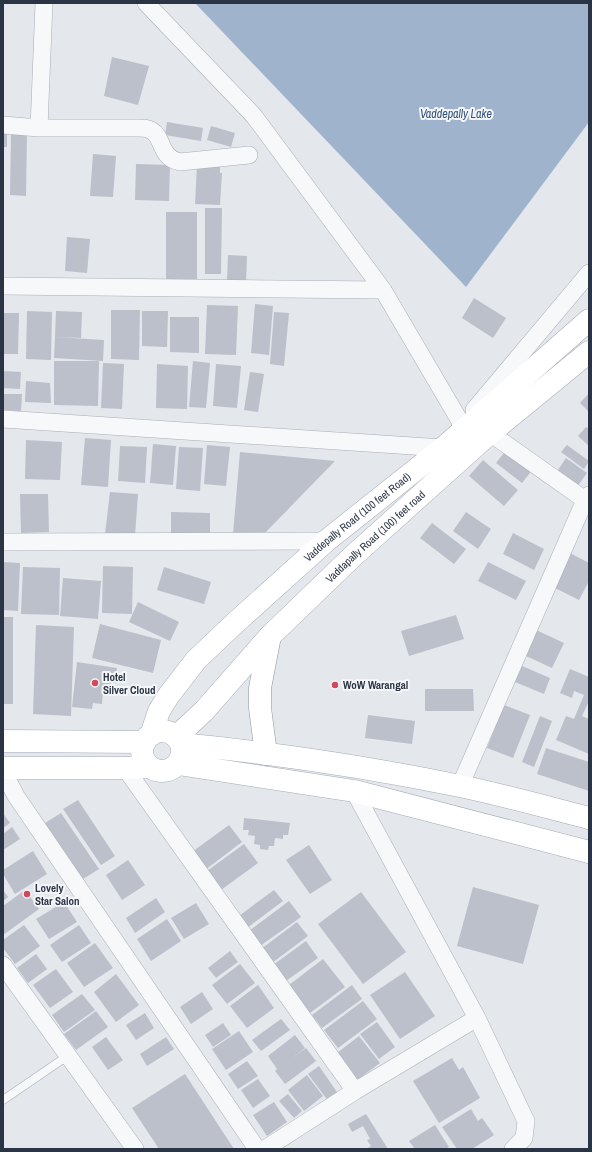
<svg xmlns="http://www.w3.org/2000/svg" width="592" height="1152" viewBox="0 0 592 1152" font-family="'Archivo Narrow',sans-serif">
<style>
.water{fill:#9fb4cc}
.building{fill:#bbc0ca}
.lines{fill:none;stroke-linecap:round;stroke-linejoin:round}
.lane-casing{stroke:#a9aeb7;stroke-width:9}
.street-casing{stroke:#a9aeb7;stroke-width:18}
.secondary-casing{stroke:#a9aeb7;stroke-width:23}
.primary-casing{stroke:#a3abb8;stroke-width:23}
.highway-casing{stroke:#8b94a3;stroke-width:23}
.lane{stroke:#f7f8fa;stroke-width:8}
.street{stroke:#f7f8fa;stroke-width:17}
.secondary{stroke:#fff;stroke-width:22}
.primary{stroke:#fff;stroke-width:22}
.highway{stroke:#fff;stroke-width:22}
.poi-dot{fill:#d1495b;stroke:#f4f6f9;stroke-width:1.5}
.labels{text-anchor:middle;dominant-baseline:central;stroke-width:4;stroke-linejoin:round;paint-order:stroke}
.street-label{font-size:11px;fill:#2b3445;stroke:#f4f6f9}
.poi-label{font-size:11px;font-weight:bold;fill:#2b3445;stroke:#f4f6f9;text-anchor:start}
.water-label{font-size:12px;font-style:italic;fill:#34527a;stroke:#f4f6f9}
</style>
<rect width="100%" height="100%" fill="#e4e7ec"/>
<!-- water -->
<path class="water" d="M195,3H589V122L466,287Z"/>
<!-- building -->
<path class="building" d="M112,57L149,66L138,105L104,96Z
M167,122L203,128L201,141L165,135Z
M211,126L235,133L231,147L207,140Z
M3,130H7V147H3Z
M11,132H27L26,196L10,195Z
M93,154L116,156L113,197L90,196Z
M136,164L170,165L169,201L135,200Z
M197,165L220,167V173H222L220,205L195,204Z
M205,208H222L221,274H205Z
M166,212H197V279H166Z
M67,237L90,239L87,273L65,271Z
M228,255L247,256L246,284L227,283Z
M474,298L506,318L493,338L462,318Z
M255,304L273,306L269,355L251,353Z
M207,305L238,306L236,355L205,354Z
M111,310H140L139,360L111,359Z
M27,311L52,312L51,360L26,359Z
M56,311L82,312L81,338L55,337Z
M142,311H168L167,347L142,346Z
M274,312L289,313L284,366L270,364Z
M3,313H19L18,354H3Z
M170,317H199V353L170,352Z
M55,337L104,340L103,361L54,358Z
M54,361H99L98,406L54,405Z
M193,361L210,363L206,408L189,407Z
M103,363L124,364L122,409L101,408Z
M157,364L188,366L187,409L156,408Z
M216,364L241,366L237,408L213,406Z
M3,371L21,372L20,389L3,388Z
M250,372L264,374L258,412L244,410Z
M26,381L50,383L51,403L25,402Z
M589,393V412L580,403Z
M3,394H22L21,411L3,410Z
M586,427L589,429V446L578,436Z
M85,438L111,440L108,487L81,485Z
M26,440L62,442L60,480L25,479Z
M153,444L176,446L173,485L150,483Z
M207,445L230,447L226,486L204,484Z
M567,445L589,461L584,469L561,452Z
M120,446L147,447L145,483L118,481Z
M179,447L203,448L200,491L176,489Z
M507,449L533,469L522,483L496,463Z
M240,452L335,461L262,536L233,534Z
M566,458L587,473L577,487L556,473Z
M483,460L518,490L504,506L469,476Z
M110,492L138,494L135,536L105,534Z
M20,494H48L49,532L21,533Z
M171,512L210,513V536L171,534Z
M466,512L491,529L478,549L453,531Z
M432,523L466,549L454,564L420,538Z
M513,533L544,549L534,570L503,554Z
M568,552L589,563V581L579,600L551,586Z
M3,562L20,563L18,611L3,610Z
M488,562L526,581L516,600L478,581Z
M103,566L133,567L132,614L102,613Z
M23,567L60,568L59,615L21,614Z
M164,567L211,582L204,604L157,590Z
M63,578L101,581L98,619L60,616Z
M138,602L179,622L170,641L129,622Z
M456,615L464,639L409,656L401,631Z
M3,617H13V704H3Z
M100,624L161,640L153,673L92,658Z
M36,625L74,627L71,716L33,714Z
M536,630L564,643L552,668L524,655Z
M77,662L117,668L116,683L111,682L110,690H103L102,704L93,703L92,709L72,707Z
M522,666L550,678L544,694L515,682Z
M570,669L589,677V701L582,716L589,719V754L556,740L566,716L574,719L584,695L574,691L572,698L560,693Z
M425,689H473L474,711H425Z
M504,705L530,715L513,758L487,748Z
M368,715L415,721L412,744L365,738Z
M540,716L552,721L534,767L522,762Z
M546,748L589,762V791L537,774Z
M78,800L115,856L101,865L63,809Z
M3,813L10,823L3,828Z
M61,813L99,869L83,879L45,823Z
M244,818L290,823L288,835H283V839L275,838L274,846H269L268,850L260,849V845L254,844L255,836L248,835L249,830H243Z
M229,825L242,842L205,870L192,852Z
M12,827L20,839L3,850V834Z
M244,844L258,863L221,890L207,871Z
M309,845L332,880L310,894L286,860Z
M33,851L47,874L15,894L3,874V870Z
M128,860L145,885L122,900L106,875Z
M473,887L539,905L523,964L457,946Z
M3,890L8,897L3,901Z
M25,890L39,909L3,935V906Z
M274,890L283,901L247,928L239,916Z
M361,892L406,952L363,984L318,924Z
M156,898L165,912L135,933L126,918Z
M289,901L301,917L260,946L249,931Z
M64,902L77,922L49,939L36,919Z
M196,903L209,924L184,939L171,918Z
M167,919L181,941L151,961L137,939Z
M297,922L308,936L272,963L261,949Z
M24,925L40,946L15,964L3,948V940Z
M79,925L91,943L62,962L50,945Z
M306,941L318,958L286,981L273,965Z
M95,943L113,968L84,987L67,963Z
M230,951L238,962L216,978L208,968Z
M36,954L47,969L28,983L17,968Z
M323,959L345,987L310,1013L289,985Z
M240,964L255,983L227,1004L212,985Z
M56,969L73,992L50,1008L33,985Z
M405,972L435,1016L400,1039L370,995Z
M116,974L139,1005L116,1022L94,992Z
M258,985L274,1008L247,1028L230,1006Z
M352,985L362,999L322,1028L312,1015Z
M202,992L213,1009L191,1024L180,1007Z
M82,994L95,1010L64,1032L52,1015Z
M363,1001L377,1019L338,1048L324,1030Z
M96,1011L108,1027L76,1050L64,1034Z
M145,1013L154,1028L136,1040L126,1025Z
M281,1019L290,1030L261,1051L252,1040Z
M377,1022L395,1047L379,1059L360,1034Z
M223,1023L231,1035L213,1047L205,1035Z
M239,1031L253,1052L226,1070L212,1049Z
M295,1035L305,1048L291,1059L306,1048L316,1061L285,1084L275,1071L277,1069L268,1056Z
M359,1036L380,1063L357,1080L337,1053Z
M106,1037L123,1060L108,1070L92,1047Z
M166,1037L174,1049L147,1066L140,1054Z
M452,1058L459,1070L463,1067L480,1098L439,1123L413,1081Z
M247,1061L258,1076L238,1089L228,1074Z
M319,1066L339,1095L329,1102L308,1074Z
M185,1074L234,1149H159L132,1108Z
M307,1075L323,1096L304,1111L288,1090Z
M258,1079L270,1096L253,1108L241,1090Z
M288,1094L302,1111L294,1118L279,1101Z
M274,1102L287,1122L267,1136L253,1115Z
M471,1109L478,1121L482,1118L494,1135L472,1149H457L442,1127Z
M366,1114L388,1149H366L371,1146L367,1140L370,1139L363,1126L352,1132L348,1124Z
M435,1125L449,1147L445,1149H415L409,1141Z"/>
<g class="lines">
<defs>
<path id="lane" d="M3,1100L69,1055"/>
<path id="street" d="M146,3L254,116L383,290L461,423L470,425L490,433L585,500
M3,125L39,128H139C142,128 145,128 148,129C165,134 157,157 180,162L249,155
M39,128L44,3
M3,286L383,290
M474,410L589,273
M3,419L443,448
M3,542L326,541
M125,768L355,1091
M3,771L16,796L257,1149
M460,786L585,500L589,495
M354,791L477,1018L526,1121L524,1138L513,1149
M3,965L135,1149
M265,1149L355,1091L477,1018"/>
<g id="secondary">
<path id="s1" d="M151,735L159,711L169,695L196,660L234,624L326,541L443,448L589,320"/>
<path id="s2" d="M176,737L204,711L270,636L353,556L490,433L589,352"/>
</g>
<path id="primary" d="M142 751a20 20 0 1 1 40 0a20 20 0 1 1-40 0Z
M3,741L145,742
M181,744C274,753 368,767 460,786C503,795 546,807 589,818
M178,764L354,791L589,852
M3,768H125L150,767"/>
<path id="highway" d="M266,754L260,708V688L270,636"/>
</defs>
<!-- lane casing -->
<use href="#lane" class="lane-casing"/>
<!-- street casing -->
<use href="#street" class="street-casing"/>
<!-- secondary casing -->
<use href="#secondary" class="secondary-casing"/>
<!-- primary casing -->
<use href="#primary" class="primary-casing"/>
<!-- highway casing -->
<use href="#highway" class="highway-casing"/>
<!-- lane -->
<use href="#lane" class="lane"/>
<!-- street -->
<use href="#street" class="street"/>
<!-- secondary -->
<use href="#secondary" class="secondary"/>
<!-- primary -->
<use href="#primary" class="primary"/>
<!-- highway -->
<use href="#highway" class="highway"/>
</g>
<!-- markers -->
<g class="poi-dot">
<circle cx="95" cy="683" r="4"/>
<circle cx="335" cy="685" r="4"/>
<circle cx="27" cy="894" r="4"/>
</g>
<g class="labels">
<!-- street labels -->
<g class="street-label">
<text stroke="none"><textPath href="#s1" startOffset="304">Vaddepally Road (100 feet Road)</textPath></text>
<text stroke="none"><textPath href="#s2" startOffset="283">Vaddapally Road (100) feet road</textPath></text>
</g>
<!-- poi labels -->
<g class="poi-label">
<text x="103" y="677">Hotel<tspan x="103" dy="13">Silver Cloud</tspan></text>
<text x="343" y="685">WoW Warangal</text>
<text x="35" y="888">Lovely<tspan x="35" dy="13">Star Salon</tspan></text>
</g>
<!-- water labels -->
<g class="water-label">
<text x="456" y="114">Vaddepally Lake</text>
</g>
</g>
<!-- border -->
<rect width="592" height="1152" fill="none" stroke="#2b3445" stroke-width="8"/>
</svg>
